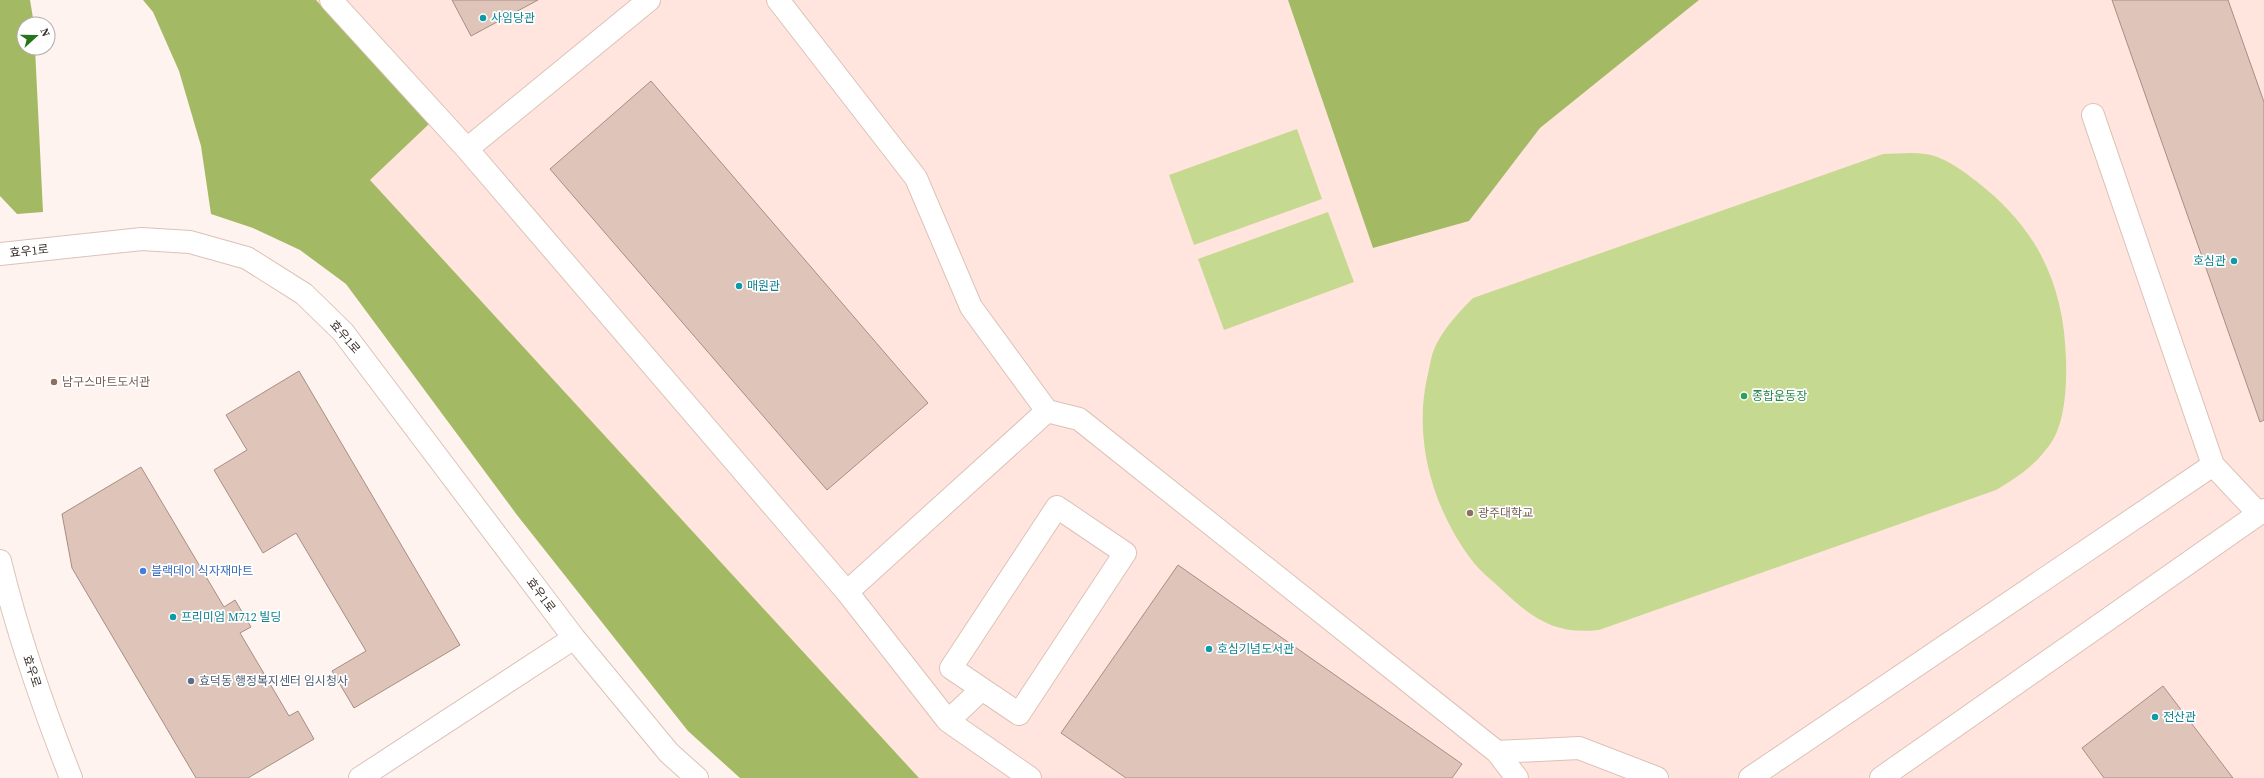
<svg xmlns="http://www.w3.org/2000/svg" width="2264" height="778" viewBox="0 0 2264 778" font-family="'Source Serif 4','Noto Sans KR',serif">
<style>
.education{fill:#ffe5dd}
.green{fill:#c6d990}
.forest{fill:#a4b963}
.building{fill:#dec4b9;stroke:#a78e84}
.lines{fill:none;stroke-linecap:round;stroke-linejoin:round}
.minor-casing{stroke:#dcc2b7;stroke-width:24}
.major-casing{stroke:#dcc2b7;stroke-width:24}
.minor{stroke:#fff;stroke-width:22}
.major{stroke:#fff;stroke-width:22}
.culture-dot{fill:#0f9aa8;stroke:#fff;stroke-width:1.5}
.education-dot{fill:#8d6e63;stroke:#fff;stroke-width:1.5}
.leisure-dot{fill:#2e9e5b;stroke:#fff;stroke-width:1.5}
.shop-dot{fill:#3f7fe0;stroke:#fff;stroke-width:1.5}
.service-dot{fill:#5c6f8a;stroke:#fff;stroke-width:1.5}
.labels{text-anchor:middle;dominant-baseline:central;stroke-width:3.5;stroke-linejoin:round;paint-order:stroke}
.culture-label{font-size:12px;fill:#0d838f;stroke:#fff;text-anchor:start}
.street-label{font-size:12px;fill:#372d29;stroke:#fff}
.education-label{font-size:12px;fill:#785e54;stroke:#fff;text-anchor:start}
.leisure-label{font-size:12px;fill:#27864d;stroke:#fff;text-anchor:start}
.shop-label{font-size:12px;fill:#366cbe;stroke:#fff;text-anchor:start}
.service-label{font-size:12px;fill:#4e5e75;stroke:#fff;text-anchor:start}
</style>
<rect width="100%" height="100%" fill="#fef3ee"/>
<!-- education -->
<path class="education" d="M219,0H1288L1373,248L1469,221L1540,128L1699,0H2264V778H919L357,166Z"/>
<!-- green -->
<path class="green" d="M1297,129L1322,199L1194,245L1169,175Z
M1883,154C1897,154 1911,152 1925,154C1943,156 1962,170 1976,181C2037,228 2064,283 2066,360C2067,384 2065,423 2051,443C2035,466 2019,476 1996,490L1599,630C1554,635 1532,618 1500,588C1492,580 1481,572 1474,563C1434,512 1413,442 1427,378C1430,367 1431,353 1437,343C1446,326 1459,312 1473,298Z
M1328,212L1354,282L1224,330L1198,259Z"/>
<!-- forest -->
<path class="forest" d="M0,0H30L34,24H24V48H35L43,212L17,214L0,196Z
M143,0H316L429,124L370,180L919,778H740L688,731L517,515L346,284L300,250L253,228L211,214L201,146L179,71L153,12Z
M1288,0H1699L1540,128L1469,221L1373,248Z"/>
<!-- building -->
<path class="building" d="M452,0H538L471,36Z
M2112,0H2228L2264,102V420L2260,422Z
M651,81L928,403L827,490L550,169Z
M299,371L460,645L354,708L332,671L366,651L296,533L263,553L214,470L247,450L226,415Z
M141,467L224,607L235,600L251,627L240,633L289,716L298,711L314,739L248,778H196L72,568L62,514Z
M1178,565L1462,764L1452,778H1126L1061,733Z
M2163,686L2233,778H2104L2082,748Z"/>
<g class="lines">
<defs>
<path id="minor" d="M331,0L467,149L847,592L948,721L1030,778
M778,0L916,178L971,307L1047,411L1079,419L1497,752L1517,778
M2093,115L2213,465L2259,514
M467,149L649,0
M0,254L142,239L190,242L247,258L304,294L343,332L574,638L669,753L697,778
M1057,507L1125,553L1019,714L951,668Z
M847,592L1047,411
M948,721L982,689
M1497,752L1579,748L1657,778
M360,778L574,638
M1750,778L2213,465
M1881,778L2264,510"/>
<path id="major" d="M0,561C18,635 43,707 71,778"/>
</defs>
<!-- minor casing -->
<use href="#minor" class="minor-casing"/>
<!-- major casing -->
<use href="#major" class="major-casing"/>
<!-- minor -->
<use href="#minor" class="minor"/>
<!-- major -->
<use href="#major" class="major"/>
</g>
<!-- markers -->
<g class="culture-dot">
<circle cx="483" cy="18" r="4"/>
<circle cx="2234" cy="261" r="4"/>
<circle cx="739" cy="286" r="4"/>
<circle cx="173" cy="617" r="4"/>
<circle cx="1209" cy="649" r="4"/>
<circle cx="2155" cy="717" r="4"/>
</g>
<g class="education-dot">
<circle cx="54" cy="382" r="4"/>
<circle cx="1470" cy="513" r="4"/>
</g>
<circle class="leisure-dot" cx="1744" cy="396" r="4"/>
<circle class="shop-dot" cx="143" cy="571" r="4"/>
<circle class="service-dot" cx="191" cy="681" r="4"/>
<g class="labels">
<!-- culture labels -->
<g class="culture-label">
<text x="491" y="18">사임당관</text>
<text x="2226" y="261" text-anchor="end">호심관</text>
<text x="747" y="286">매원관</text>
<text x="181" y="617">프리미엄 M712 빌딩</text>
<text x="1217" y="649">호심기념도서관</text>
<text x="2163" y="717">전산관</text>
</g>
<!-- street labels -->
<g class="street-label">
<text transform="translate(29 251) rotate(-6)">효우1로</text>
<text transform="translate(345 337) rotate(49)">효우1로</text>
<text transform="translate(541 595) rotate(53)">효우1로</text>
<text transform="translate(32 671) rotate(72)">효우로</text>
</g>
<!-- education labels -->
<g class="education-label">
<text x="62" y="382">남구스마트도서관</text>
<text x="1478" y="513">광주대학교</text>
</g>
<!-- leisure labels -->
<g class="leisure-label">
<text x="1752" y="396">종합운동장</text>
</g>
<!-- shop labels -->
<g class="shop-label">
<text x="151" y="571">블랙데이 식자재마트</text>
</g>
<!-- service labels -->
<g class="service-label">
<text x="199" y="681">효덕동 행정복지센터 임시청사</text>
</g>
</g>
<!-- north arrow -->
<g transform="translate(36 36) rotate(69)"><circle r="19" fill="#ffffff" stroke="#afaba9"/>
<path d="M0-3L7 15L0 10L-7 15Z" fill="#28741a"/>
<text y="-6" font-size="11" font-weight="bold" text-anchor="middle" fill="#372d29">N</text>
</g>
</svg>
